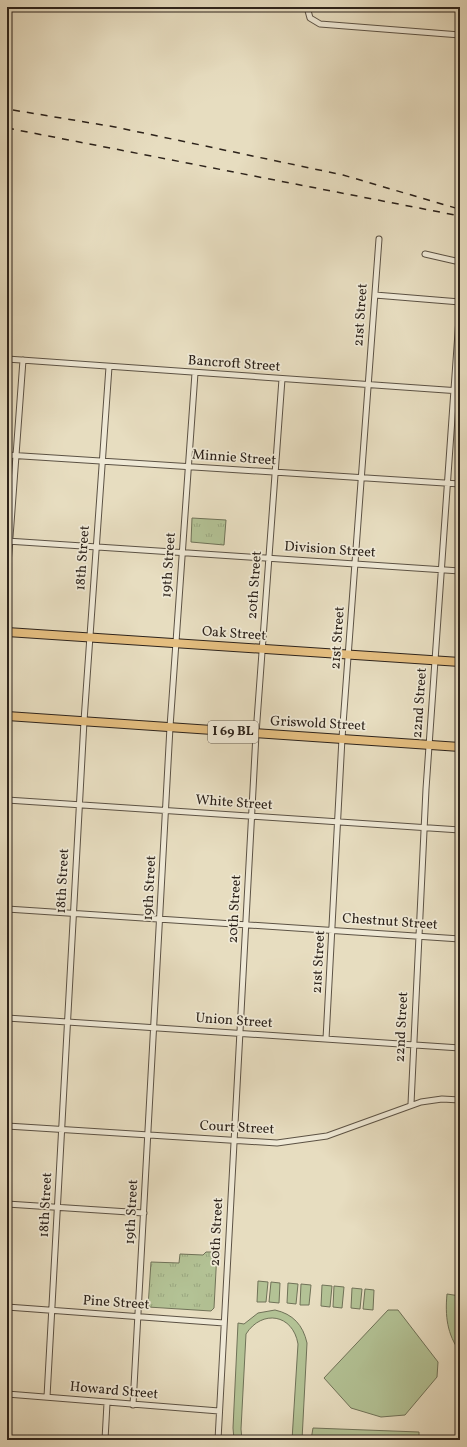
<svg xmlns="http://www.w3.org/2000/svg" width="467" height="1447" viewBox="0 0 467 1447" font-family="Vollkorn,serif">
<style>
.green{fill:#b3c295;stroke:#707258}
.park{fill:url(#park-tufts);stroke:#707258}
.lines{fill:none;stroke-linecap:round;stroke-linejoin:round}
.minor-casing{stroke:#5c5244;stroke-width:7}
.primary-casing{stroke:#2d231b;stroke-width:10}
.minor{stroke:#efe9d6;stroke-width:5}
.primary{stroke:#e4be80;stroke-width:8}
.rail{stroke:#2d231b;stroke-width:1.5;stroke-dasharray:7 7;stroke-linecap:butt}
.labels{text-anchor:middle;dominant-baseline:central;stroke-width:3.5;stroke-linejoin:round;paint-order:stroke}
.shield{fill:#efe9d6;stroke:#675e53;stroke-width:1}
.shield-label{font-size:13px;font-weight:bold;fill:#2d231b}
.street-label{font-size:14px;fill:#2d231b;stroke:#efe9d6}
</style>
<defs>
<pattern id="park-tufts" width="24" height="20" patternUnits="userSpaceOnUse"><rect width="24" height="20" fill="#b3c295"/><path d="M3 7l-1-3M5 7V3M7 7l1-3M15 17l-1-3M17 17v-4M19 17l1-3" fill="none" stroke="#9aa680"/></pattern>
</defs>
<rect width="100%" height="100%" fill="#e7ddc0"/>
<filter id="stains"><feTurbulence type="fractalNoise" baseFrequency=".005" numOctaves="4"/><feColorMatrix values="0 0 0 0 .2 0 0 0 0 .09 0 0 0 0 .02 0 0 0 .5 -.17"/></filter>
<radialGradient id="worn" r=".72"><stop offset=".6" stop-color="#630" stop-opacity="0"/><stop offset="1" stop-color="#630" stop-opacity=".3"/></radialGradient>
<!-- green -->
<path class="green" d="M258,1281L268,1282L266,1302H257Z
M271,1282L280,1283L279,1303L269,1302Z
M288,1283L298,1284L296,1304L287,1303Z
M301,1284L311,1285L309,1305H300Z
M322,1285L332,1286L330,1307L321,1306Z
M334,1286L344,1287L342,1308L333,1307Z
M352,1288L362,1289L360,1309L351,1308Z
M365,1289L374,1290L373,1310L363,1309Z
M447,1294L460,1296V1352C447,1334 445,1316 447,1294Z
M275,1310C293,1314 303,1325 307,1343L302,1440H292L298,1344C293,1314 262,1309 246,1334L241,1429L242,1440H234L233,1428L238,1323L244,1324L258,1313Z
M388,1310H398L438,1362L437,1377L405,1415L381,1417L351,1408L324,1378Z
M313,1428L419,1432V1440H311Z"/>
<!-- park -->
<path class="park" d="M192,518L226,520L224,545L191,542Z
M206,1252H217L214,1308L211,1311L148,1307L151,1262L179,1263L180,1254L203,1255Z"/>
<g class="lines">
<defs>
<path id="minor" d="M307,7L310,18L320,24L460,35
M425,254L460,262
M375,295L460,302
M7,359L460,391
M7,455L460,484
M7,541L460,571
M7,578L23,360
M7,800L460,830
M7,909L460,939
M7,1018L460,1048
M326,1039L342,738L379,239
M411,1104L426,789L460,304
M7,1126L277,1143L327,1136L421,1102L442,1099L460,1100
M7,1204L144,1213
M7,1307L224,1323
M7,1394L219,1411
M47,1397L84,721L109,367
M133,1405L170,727L195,373
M105,1440L107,1403
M218,1440L256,734L282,379"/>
<path id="primary" d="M7,632L460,662
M7,716L460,747"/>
</defs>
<!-- minor casing -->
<use href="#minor" class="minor-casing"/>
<!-- primary casing -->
<use href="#primary" class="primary-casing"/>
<!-- minor -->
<use href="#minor" class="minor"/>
<!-- primary -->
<use href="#primary" class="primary"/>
<!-- rail -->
<path class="rail" d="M13,110L115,127L343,175L459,209
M7,128L460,216"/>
</g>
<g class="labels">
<!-- shield labels -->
<rect class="shield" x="208" y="721" width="50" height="22" rx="3"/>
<g class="shield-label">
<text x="233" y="732">I 69 BL</text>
</g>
<!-- street labels -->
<g class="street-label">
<text transform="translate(361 315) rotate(-86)">21st Street</text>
<text transform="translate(234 364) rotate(4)">Bancroft Street</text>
<text transform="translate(234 458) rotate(4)">Minnie Street</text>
<text transform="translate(330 550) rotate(4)">Division Street</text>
<text transform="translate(83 558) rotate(-86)">18th Street</text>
<text transform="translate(169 565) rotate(-86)">19th Street</text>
<text transform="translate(255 585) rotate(-86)">20th Street</text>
<text transform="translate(234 634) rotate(4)">Oak Street</text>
<text transform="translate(338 638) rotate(-86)">21st Street</text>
<text transform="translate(420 703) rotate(-86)">22nd Street</text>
<text transform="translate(318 724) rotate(3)">Griswold Street</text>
<text transform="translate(234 803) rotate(4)">White Street</text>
<text transform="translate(63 881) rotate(-87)">18th Street</text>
<text transform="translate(150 888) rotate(-87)">19th Street</text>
<text transform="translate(235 909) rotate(-87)">20th Street</text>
<text transform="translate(390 922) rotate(4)">Chestnut Street</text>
<text transform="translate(319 962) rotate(-87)">21st Street</text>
<text transform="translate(234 1021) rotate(4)">Union Street</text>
<text transform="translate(402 1027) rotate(-87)">22nd Street</text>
<text transform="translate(237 1128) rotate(3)">Court Street</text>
<text transform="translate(46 1205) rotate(-87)">18th Street</text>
<text transform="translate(132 1212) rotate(-87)">19th Street</text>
<text transform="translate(217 1232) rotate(-87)">20th Street</text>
<text transform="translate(116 1303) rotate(4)">Pine Street</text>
<text transform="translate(114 1391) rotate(5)">Howard Street</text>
</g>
</g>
<!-- margin -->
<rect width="467" height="1447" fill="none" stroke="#e7ddc0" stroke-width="24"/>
<rect x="8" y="8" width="451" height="1431" fill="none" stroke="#2d231b" stroke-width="2"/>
<rect x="12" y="12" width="443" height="1423" fill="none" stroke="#2d231b"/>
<rect width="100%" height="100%" filter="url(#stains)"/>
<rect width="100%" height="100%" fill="url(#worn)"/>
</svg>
